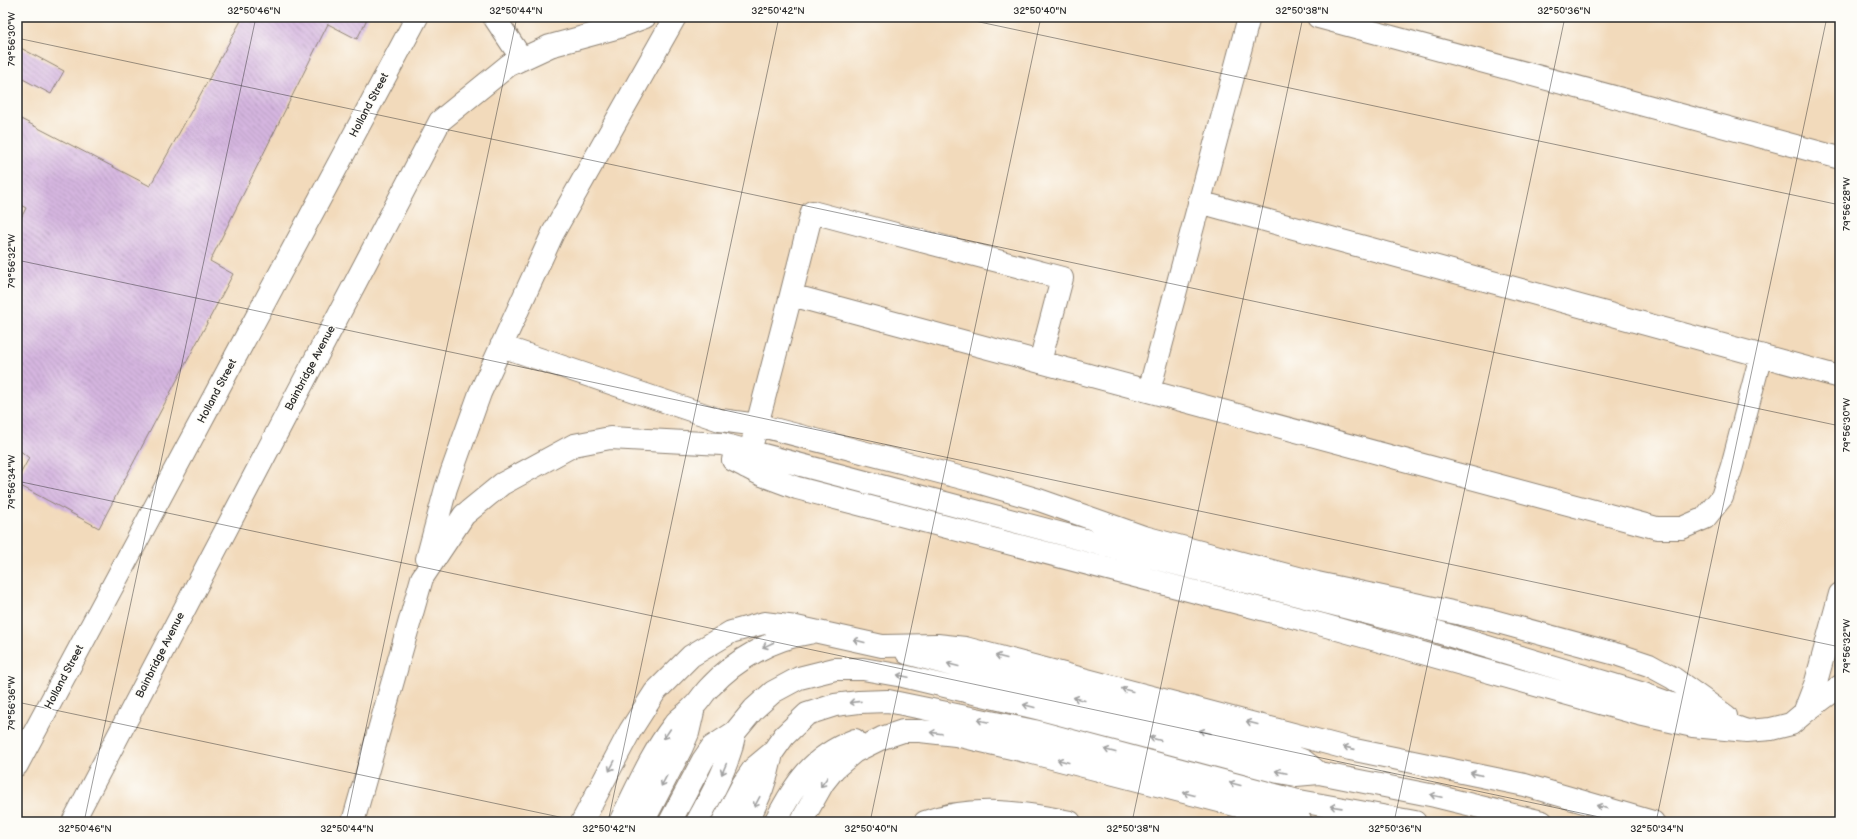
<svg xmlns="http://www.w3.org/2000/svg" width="1857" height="839" viewBox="0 0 1857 839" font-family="'Balsamiq Sans',sans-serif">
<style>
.building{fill:url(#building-back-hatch)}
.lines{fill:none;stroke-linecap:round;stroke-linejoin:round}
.minor-casing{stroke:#8e8273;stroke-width:24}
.minor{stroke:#fff;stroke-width:22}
.oneway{stroke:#a0a0a0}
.ticks{fill:none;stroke:#2b2b2b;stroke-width:1;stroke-opacity:0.45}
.labels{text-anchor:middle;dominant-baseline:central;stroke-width:3;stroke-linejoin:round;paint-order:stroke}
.street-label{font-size:11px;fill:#2b2b2b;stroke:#fdfcf7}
.neatline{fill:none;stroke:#2b2b2b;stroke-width:1.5}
.ticks-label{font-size:10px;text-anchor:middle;fill:#2b2b2b}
</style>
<defs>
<pattern id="building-back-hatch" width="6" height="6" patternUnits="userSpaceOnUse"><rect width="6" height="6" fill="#d5b6e0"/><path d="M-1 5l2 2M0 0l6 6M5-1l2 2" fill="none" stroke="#ad94b6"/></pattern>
</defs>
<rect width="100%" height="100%" fill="#fdfcf7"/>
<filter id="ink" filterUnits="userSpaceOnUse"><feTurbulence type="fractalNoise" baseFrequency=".025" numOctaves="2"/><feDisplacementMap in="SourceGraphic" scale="8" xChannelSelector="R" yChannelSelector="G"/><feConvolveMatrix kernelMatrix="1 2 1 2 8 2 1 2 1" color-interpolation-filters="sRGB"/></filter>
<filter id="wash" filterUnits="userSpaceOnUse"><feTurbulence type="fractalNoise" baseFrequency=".012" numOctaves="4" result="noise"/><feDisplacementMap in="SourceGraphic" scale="16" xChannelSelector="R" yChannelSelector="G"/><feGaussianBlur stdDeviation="0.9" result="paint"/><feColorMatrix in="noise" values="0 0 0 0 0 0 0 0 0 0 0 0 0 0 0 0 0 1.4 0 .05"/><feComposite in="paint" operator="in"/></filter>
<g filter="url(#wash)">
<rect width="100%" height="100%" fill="#f2dabb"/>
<g id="blocks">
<!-- building -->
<path class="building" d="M243,17H368L357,39L328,24L210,261L233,274L99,528L17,484V480L29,458L17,448V226L26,208L17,203V117L150,186Z
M17,46L64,71L51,94L17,76Z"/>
</g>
</g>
<g filter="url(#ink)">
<use href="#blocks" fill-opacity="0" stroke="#8e8273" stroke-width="1"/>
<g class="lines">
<defs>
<path id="minor" d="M494,17L522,59
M1318,17L1840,158
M1199,202L1840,377
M791,295L812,212L1062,278L1040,362
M501,346L720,420L758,425L974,481L1039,500L1144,537L1317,583L1494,621L1619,655L1649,665L1673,678L1726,716
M1149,391L1249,17
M733,460L762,475L797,488L1323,625L1639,714L1693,726L1747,731L1771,729L1791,724L1804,713L1816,682L1840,594
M746,467L791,295L1657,528H1682L1705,518L1722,497L1732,466L1761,355
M427,559L446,488L480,393L553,233L675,17
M907,653L1284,753L1304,761L1319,773
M1804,713L1840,686
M17,765L417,17
M73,822L440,121L509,65L550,46L616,28L645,17
M353,822L422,578L464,515L502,484L574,445L610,438L722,444L1138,554L1411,624L1644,694L1747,731
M582,822L630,731L655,692L691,656L731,632L764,623L796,627L882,646L937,645L965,648L1350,749L1525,785L1653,822
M620,822C636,790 651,754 673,726C678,718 687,714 693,707C700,701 704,692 711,686C736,659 772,639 809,633
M643,822L681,749L688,733L694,707
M670,822L703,760L712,747L735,732L754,709L773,692L799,678L835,669H863L903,676L1041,709L1279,772L1296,775L1319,773L1435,796L1542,822
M697,822C714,790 728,768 735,732
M723,822L743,784L754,768L772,753L784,736L807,714L835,705L859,702L888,701L1034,731L1294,800L1415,822
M747,822C759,798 767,780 772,753
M775,822C796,783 811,757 855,740
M801,822L823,783L835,768L854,752L882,738L903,731H920L956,735L1029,752L1301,822
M925,822C971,805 1023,812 1070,822"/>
</defs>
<!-- minor casing -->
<use href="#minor" class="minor-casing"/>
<!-- minor -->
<use href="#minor" class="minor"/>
</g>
<!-- one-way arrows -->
<defs><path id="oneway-shaft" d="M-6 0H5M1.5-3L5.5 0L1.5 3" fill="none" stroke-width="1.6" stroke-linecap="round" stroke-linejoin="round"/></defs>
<g class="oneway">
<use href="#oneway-shaft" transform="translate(859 641) rotate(-166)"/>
<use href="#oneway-shaft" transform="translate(768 645) rotate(155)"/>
<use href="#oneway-shaft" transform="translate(1001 657) rotate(-166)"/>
<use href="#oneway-shaft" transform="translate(953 665) rotate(-165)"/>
<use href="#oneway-shaft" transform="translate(903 676) rotate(-168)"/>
<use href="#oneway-shaft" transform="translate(1127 690) rotate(-165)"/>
<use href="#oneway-shaft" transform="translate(1079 699) rotate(-165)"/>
<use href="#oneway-shaft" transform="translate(855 702) rotate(174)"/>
<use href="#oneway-shaft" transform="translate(1029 706) rotate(-166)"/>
<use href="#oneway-shaft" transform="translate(983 721) rotate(-168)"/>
<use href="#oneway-shaft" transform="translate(1252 723) rotate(-165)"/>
<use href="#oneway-shaft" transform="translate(1205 732) rotate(-165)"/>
<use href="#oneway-shaft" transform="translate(936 733) rotate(-173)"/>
<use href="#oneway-shaft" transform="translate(667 734) rotate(124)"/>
<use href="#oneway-shaft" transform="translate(1155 739) rotate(-165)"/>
<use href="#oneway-shaft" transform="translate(1349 748) rotate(-167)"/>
<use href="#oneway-shaft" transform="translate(1110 751) rotate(-165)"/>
<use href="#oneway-shaft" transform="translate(1063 761) rotate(-165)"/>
<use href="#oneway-shaft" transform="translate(612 766) rotate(118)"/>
<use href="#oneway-shaft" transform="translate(724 769) rotate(113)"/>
<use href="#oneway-shaft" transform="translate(1281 772) rotate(-168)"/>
<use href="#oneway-shaft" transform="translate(1476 774) rotate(-167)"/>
<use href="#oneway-shaft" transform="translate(664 781) rotate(118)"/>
<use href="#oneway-shaft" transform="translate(824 782) rotate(125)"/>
<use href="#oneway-shaft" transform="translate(1235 784) rotate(-165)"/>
<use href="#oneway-shaft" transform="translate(1189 794) rotate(-165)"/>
<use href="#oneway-shaft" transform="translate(1436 796) rotate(-168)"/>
<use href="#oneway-shaft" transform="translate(757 802) rotate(118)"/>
<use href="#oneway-shaft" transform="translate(1336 807) rotate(-172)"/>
<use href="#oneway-shaft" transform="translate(1602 807) rotate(-164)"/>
</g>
</g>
<!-- ticks -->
<path class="ticks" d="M956,17L1840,205M17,38L1840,426M17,260L1840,647M17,481L1623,822M17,702L583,822M84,822L256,17M346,822L517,17M608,822L779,17M870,822L1041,17M1132,822L1303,17M1394,822L1565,17M1656,822L1827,17"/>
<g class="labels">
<!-- street labels -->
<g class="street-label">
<text transform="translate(369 105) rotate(-62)">Holland Street</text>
<text transform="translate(310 368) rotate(-62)">Bainbridge Avenue</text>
<text transform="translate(217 391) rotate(-62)">Holland Street</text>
<text transform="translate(160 655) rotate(-63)">Bainbridge Avenue</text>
<text transform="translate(64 677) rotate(-62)">Holland Street</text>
</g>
</g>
<!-- margin -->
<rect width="1857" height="839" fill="none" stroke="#fdfcf7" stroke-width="44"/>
<rect x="22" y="22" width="1813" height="795" class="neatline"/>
<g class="ticks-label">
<text x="254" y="14">32°50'46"N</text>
<text x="516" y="14">32°50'44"N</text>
<text x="778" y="14">32°50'42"N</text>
<text x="1040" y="14">32°50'40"N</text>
<text x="1302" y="14">32°50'38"N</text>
<text x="1564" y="14">32°50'36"N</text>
<text transform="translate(11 39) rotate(-90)" y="4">79°56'30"W</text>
<text transform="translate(1846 204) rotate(-90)" y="4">79°56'28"W</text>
<text transform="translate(11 261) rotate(-90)" y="4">79°56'32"W</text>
<text transform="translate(1846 425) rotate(-90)" y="4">79°56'30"W</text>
<text transform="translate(11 482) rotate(-90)" y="4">79°56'34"W</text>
<text transform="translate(1846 646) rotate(-90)" y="4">79°56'32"W</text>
<text transform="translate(11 703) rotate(-90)" y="4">79°56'36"W</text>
<text x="85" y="832">32°50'46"N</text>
<text x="347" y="832">32°50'44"N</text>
<text x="609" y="832">32°50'42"N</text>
<text x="871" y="832">32°50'40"N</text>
<text x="1133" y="832">32°50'38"N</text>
<text x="1395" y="832">32°50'36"N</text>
<text x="1657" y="832">32°50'34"N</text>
</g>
</svg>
